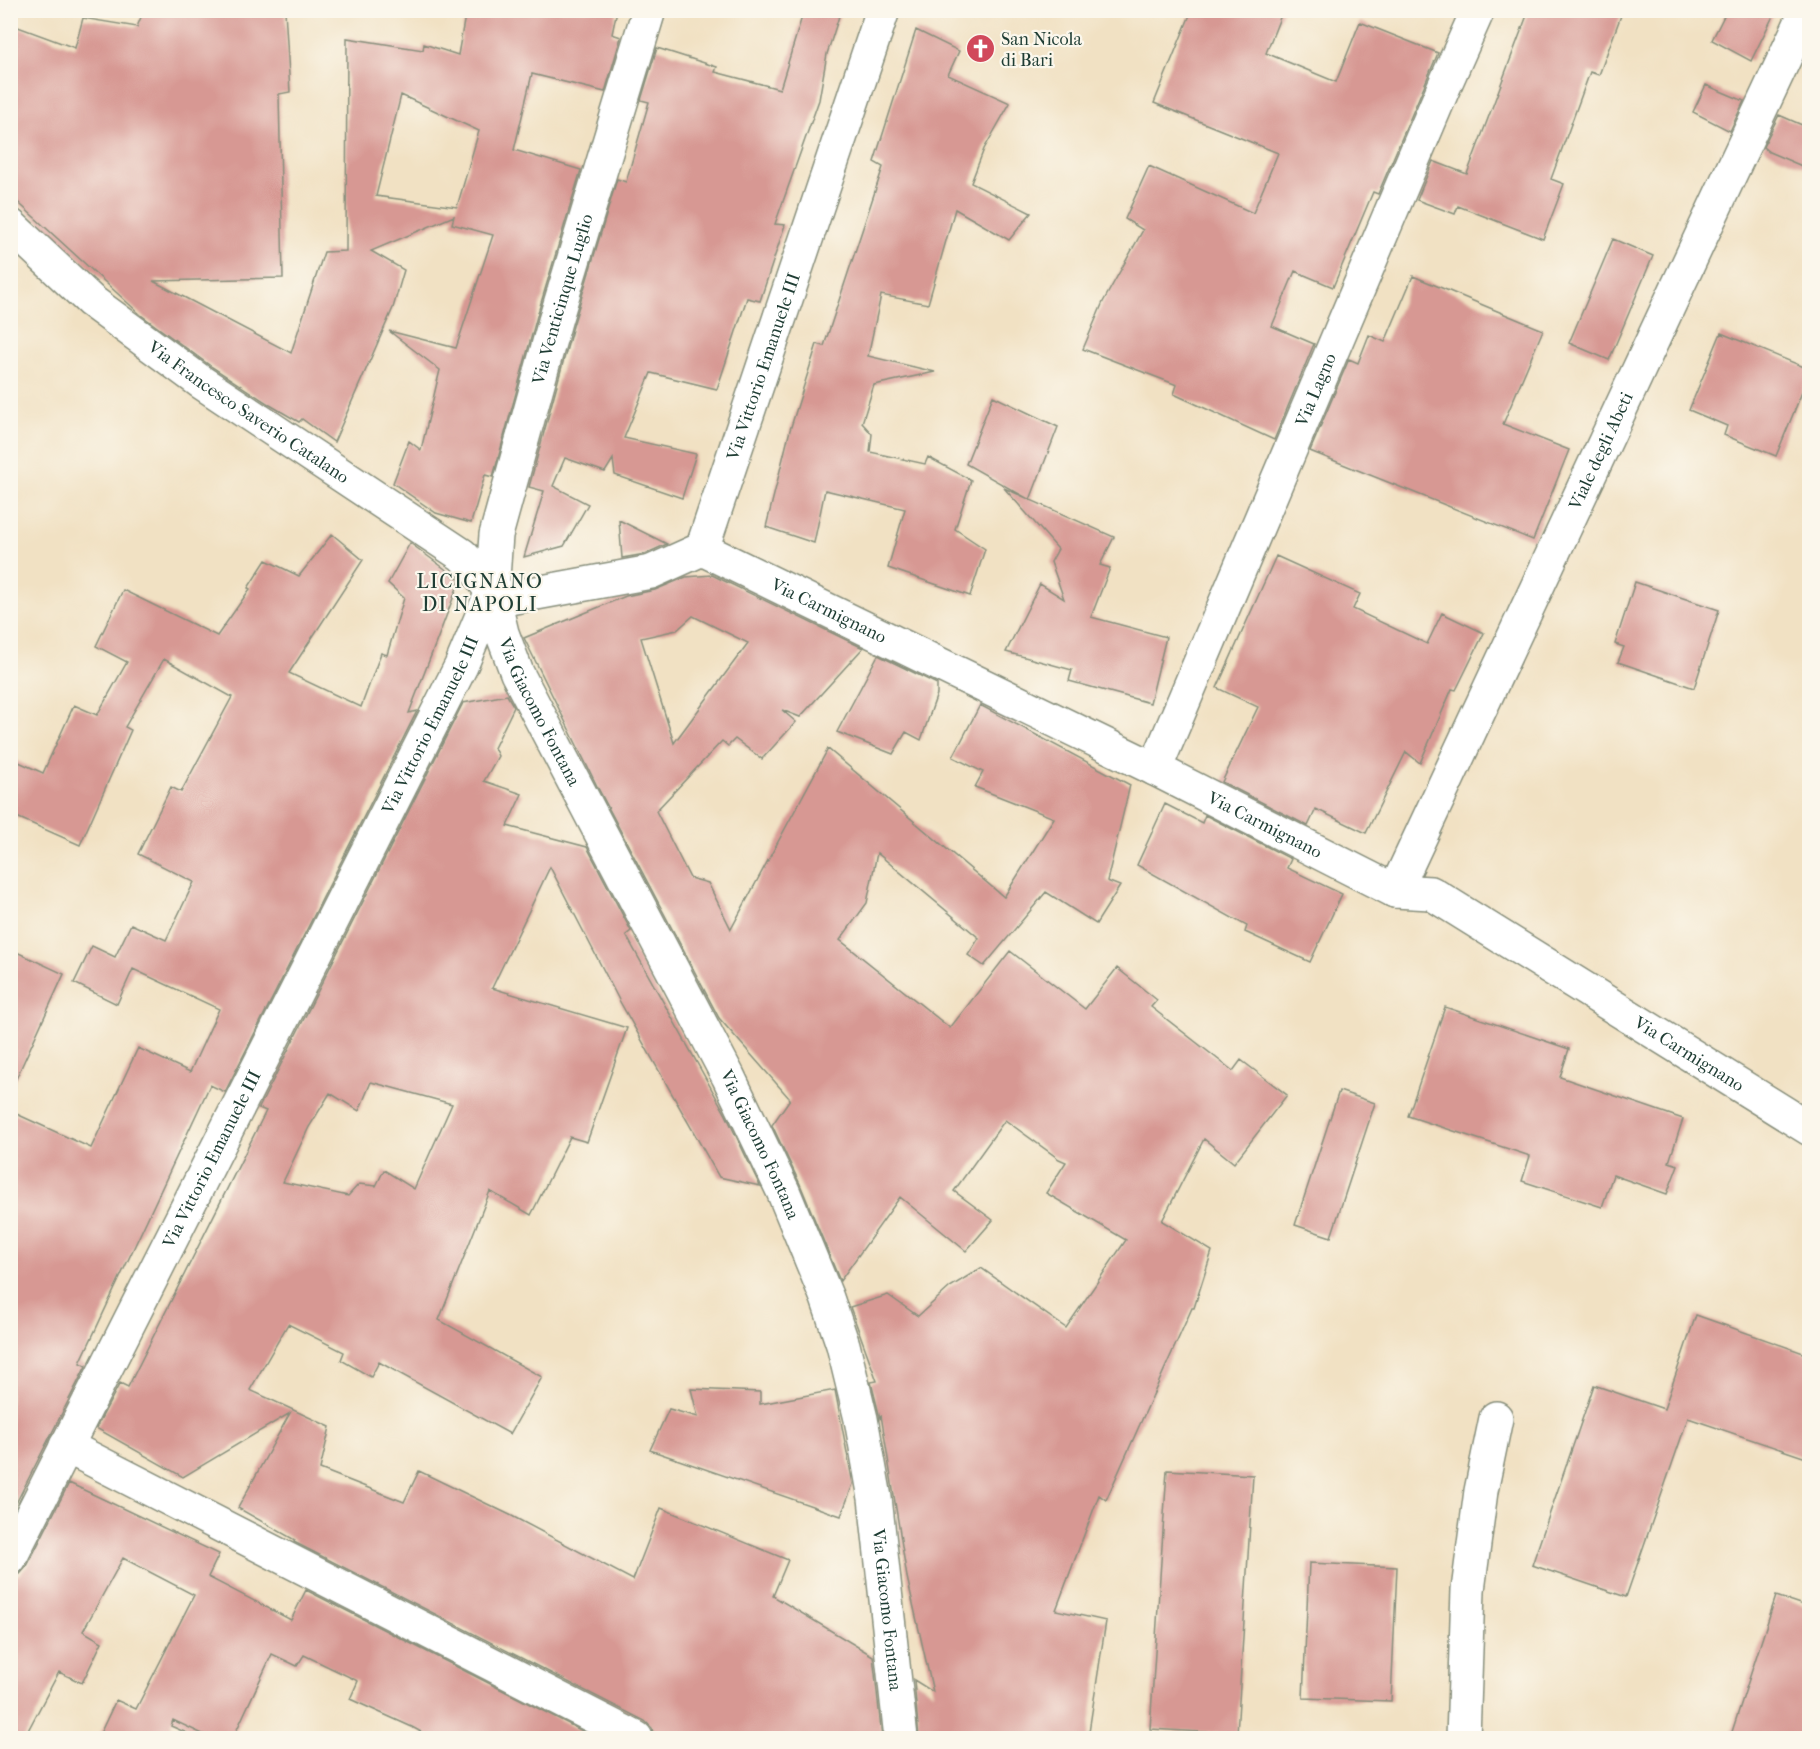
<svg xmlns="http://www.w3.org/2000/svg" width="1820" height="1749" viewBox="0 0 1820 1749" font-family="'IM FELL French Canon',serif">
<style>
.building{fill:#d79893;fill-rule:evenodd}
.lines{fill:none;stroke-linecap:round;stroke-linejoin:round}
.minor-casing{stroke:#888f7c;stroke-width:36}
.minor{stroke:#fff;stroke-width:33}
.labels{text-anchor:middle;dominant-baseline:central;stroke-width:4.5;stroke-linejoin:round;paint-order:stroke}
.poi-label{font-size:18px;fill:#1f3d34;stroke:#fbf7ec;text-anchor:start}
.street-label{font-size:18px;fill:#1f3d34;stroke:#fbf7ec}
.neighbourhood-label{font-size:20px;letter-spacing:1.5px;fill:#1f3d34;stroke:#fbf7ec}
</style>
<rect width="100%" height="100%" fill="#fbf7ec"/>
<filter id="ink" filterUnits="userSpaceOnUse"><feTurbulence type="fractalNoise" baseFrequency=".0167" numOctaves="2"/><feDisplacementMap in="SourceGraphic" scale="12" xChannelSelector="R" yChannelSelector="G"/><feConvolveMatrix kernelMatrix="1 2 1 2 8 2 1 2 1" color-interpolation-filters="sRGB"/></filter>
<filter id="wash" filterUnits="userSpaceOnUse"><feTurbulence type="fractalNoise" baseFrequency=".008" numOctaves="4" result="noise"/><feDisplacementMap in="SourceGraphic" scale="24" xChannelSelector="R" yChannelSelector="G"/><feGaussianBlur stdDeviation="1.35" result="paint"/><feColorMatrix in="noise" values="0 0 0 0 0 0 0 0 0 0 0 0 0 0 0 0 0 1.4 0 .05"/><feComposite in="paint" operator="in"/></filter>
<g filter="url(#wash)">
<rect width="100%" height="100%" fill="#f1e1c3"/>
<g id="blocks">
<!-- building -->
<path class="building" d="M144,10H285L290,92L279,94L283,278L153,281L291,353L324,252L346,251L347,38L423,50L424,44L458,55L466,10H617L612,34L621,37L605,92L532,74L514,150L581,170L537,316L493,477L485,475L471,523L436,513L393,483L409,441L421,450L440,370L389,331L456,348L493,235L452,224L454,216L371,251L404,270L393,308L334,442L302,419L299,422L270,405L212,367L141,315L10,195V24L75,48L83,18L137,27ZM401,95L479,131L457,207L376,196Z
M804,10H841L827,54L819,100L775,224L785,225L760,301L747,298L717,389L651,373L624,438L696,454L682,498L615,475L613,459L605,472L565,458L553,486L588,504L564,546L524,557L544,491L529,487L573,326L617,179L626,182L649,102L641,100L657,48L717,67L715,72L780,89Z
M1192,10H1283L1266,53L1336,82L1360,22L1438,53L1378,194L1373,192L1333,287L1295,271L1272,326L1314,344L1274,440L1174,394L1177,385L1083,349L1103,302L1143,230L1125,219L1149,166L1253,213L1278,153L1154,103Z
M1529,10H1623L1599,75L1590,72L1551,179L1564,184L1543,239L1458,206L1455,214L1417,200L1433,161L1467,174Z
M1727,10H1776L1751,61L1712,40Z
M916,30L959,51L948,75L1010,103L984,149L971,183L1031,213L1009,240L955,209L928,304L881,295L868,356L935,372L874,385L862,423L872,434L870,452L925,464L928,457L971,480L955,529L985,549L970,596L888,568L905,509L825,490L814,543L766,527L790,430L817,344L824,346L883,167L874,162Z
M1706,85L1744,101L1730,131L1693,112Z
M1779,115L1809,128V169L1769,152L1763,147Z
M1613,239L1653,256L1609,360L1569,343Z
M1413,276L1543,330L1503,424L1569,450L1533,540L1310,451L1349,359L1358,363L1369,335L1385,342Z
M1721,333L1809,369V375L1776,456L1724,435L1727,426L1689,410Z
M993,396L1058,427L1030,500L966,464Z
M1004,488L1114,537L1100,565L1110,568L1091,617L1166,637L1150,703L1069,681L1072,670L1006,652L1040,584L1064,599L1051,562L1058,549Z
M619,520L667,544L645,554L622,558Z
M332,534L363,560L289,673L361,707L381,653L387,655L404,598L388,583L410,543L460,580L409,713L417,711L225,1092L210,1085L80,1363L86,1366L10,1515V1111L91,1148L138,1048L190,1072L219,1009L133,969L117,1004L74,983L92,946L115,957L131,924L166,940L194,882L138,854L171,787L181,792L232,697L164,659L125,727L131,730L80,845L10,814V758L43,773L74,705L97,715L127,662L96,646L123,590L217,636L250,589L248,588L266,560L299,576Z
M1276,556L1360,594L1353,609L1427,644L1442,613L1484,633L1456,690L1452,689L1420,763L1406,752L1366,833L1316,809L1308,826L1222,782L1258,707L1217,688Z
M712,575L863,648L800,717L782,710L796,722L762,759L735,739L728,746L722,741L656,811L690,878L708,883L731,929L828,749L1004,897L1054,818L975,787L983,772L953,757L980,705L1130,785L1107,881L1120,886L1096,924L1046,892L984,966L968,955L979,938L877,853L867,903L840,940L950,1028L1010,951L1085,1009L1117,968L1157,1000L1151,1007L1233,1071L1241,1060L1287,1095L1234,1163L1204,1139L1162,1221L1212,1251L1194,1308H1192L1106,1500L1099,1495L1056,1610L1106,1621L1088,1738H919L914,1680L933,1692L907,1577L881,1415L880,1418L871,1382L877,1381L850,1307L888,1295L918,1316L950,1287L981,1268L1066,1328L1126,1240L1046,1193L1066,1162L1059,1159L1005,1120L954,1191L993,1220L966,1251L900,1197L840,1281L800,1184L772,1125L790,1099L719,1018L597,786L524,638L626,596L655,590L686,577ZM693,616L748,643L674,743L641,638L677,630Z
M1635,582L1719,610L1694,688L1618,662L1624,647L1615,644Z
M878,655L937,684V694L921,740L906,732L893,754L837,732Z
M507,695L514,707L494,748L498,756L484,781L522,794L507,826L587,847L631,931L626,935L726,1115L760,1186L719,1177L619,1000L550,867L492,988L627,1028L587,1142L570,1137L531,1215L490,1191L439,1320L542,1377L510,1434L379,1362L371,1377L341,1360L344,1352L288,1324L250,1390L330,1427L320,1469L404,1502L419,1471L510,1515L633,1580L661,1508L788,1560L773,1596L873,1656L882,1738H654L652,1728L645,1721L294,1542L295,1540L238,1508L290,1413L183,1477L96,1428L120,1383L128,1387L266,1111L259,1108L463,703ZM371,1082L452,1104L414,1189L384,1170L376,1186L359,1184L348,1196L283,1182L309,1127L330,1093L359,1111Z
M1165,804L1202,823L1205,815L1291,859L1287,868L1342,894L1310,962L1245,932L1247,926L1137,865Z
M10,949L64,974L10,1092Z
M1445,1007L1569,1049L1560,1077L1683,1119L1669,1162L1678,1165L1667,1194L1613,1175L1602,1207L1522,1181L1530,1156L1408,1116Z
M1339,1091L1375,1103L1331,1237L1295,1225Z
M1696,1315L1809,1355V1459L1688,1418L1626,1597L1532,1565L1594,1385L1664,1409Z
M691,1389L760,1392V1404L835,1390L853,1484L841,1516L650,1450L669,1409L698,1417Z
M1167,1470L1253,1475L1237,1734L1150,1729Z
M69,1483L219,1554L208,1577L291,1620L306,1590L596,1738H432L412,1727L350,1699L358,1681L304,1655L297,1666L272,1654L233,1738H211L173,1720L171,1726L198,1738H98L116,1700L136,1709L194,1595L123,1558L83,1631L102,1642L82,1683L59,1672L24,1738H10V1577L20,1574L27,1566Z
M1309,1563L1397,1567L1391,1701L1303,1698Z
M1776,1596L1809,1607V1738H1730Z"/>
</g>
</g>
<g filter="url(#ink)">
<use href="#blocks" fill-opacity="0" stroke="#888f7c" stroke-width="1.5"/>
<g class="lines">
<defs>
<g id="minor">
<path id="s1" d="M10,225L91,301L201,382L462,555L478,572L492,592L502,633L517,673L728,1076L783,1191L827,1298L843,1345L861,1419L875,1498L901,1738"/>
<path id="s2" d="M702,549L1155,769L1395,891L1431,893L1810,1129"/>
<path id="s3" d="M492,592L509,598L651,572L702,549L883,10"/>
<path id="s4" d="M1155,769L1443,89L1478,10"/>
<path id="s5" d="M1395,891L1807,10"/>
<path d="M66,1446L636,1738"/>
<path id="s6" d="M10,1558L461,666L492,592L496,535L555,321L649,10"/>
<path d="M1463,1738L1468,1590L1481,1491L1496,1418"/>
</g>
</defs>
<!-- minor casing -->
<use href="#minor" class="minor-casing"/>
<!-- minor -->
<use href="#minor" class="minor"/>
</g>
</g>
<!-- icons -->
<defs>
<symbol id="church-disc" viewBox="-11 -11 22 22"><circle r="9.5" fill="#d1495b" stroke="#fbf7ec"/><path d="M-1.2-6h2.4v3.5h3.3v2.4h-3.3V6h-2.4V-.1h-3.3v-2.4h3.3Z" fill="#fff"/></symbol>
</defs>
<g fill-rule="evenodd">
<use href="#church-disc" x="964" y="32" width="33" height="33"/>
</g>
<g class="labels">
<!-- poi labels -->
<g class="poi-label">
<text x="1001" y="39">San Nicola<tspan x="1001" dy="21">di Bari</tspan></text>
</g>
<!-- street labels -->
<g class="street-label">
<text stroke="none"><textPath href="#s6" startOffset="1382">Via Venticinque Luglio</textPath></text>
<text stroke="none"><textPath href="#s3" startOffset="411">Via Vittorio Emanuele III</textPath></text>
<text stroke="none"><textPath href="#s4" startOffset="412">Via Lagno</textPath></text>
<text stroke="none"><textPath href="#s1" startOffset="304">Via Francesco Saverio Catalano</textPath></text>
<text stroke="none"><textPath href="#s5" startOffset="486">Viale degli Abeti</textPath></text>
<text stroke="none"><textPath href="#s2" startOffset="141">Via Carmignano</textPath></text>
<text stroke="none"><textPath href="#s1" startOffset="738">Via Giacomo Fontana</textPath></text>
<text stroke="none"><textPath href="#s6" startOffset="933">Via Vittorio Emanuele III</textPath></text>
<text stroke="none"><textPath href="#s2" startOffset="627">Via Carmignano</textPath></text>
<text stroke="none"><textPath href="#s2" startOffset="1113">Via Carmignano</textPath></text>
<text stroke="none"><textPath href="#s1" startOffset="1224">Via Giacomo Fontana</textPath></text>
<text stroke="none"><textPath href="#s6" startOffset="447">Via Vittorio Emanuele III</textPath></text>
<text stroke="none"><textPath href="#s1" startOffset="1710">Via Giacomo Fontana</textPath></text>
</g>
<!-- neighbourhood labels -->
<g class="neighbourhood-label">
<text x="480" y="581">LICIGNANO<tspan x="480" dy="23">DI NAPOLI</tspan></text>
</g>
</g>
<!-- margin -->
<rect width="1820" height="1749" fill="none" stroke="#fbf7ec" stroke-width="36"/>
</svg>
